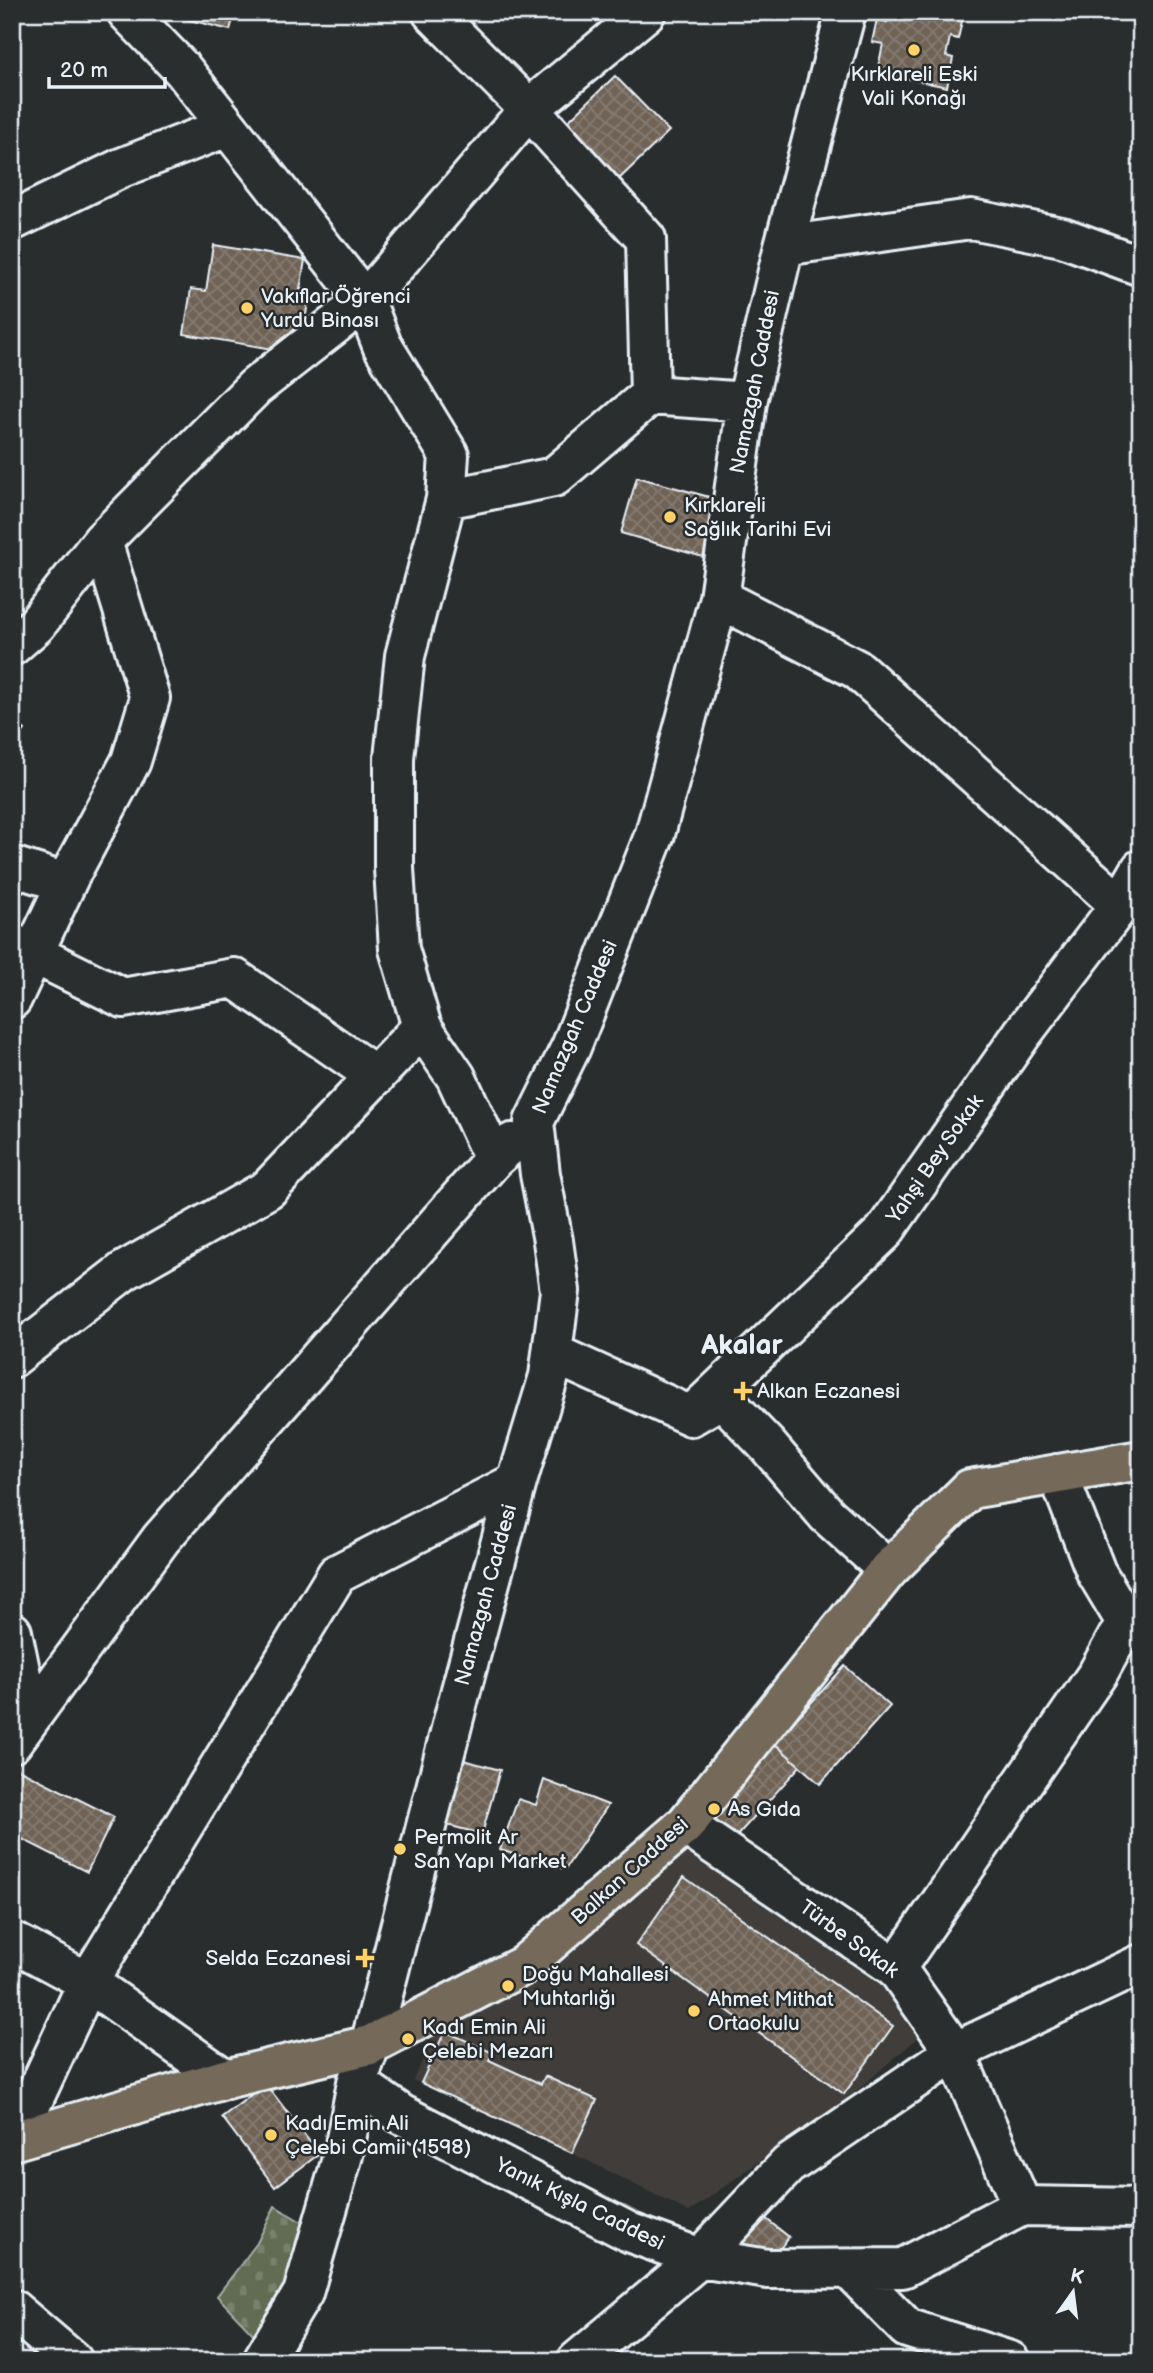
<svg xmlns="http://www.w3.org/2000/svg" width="1153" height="2373" viewBox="0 0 1153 2373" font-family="'Balsamiq Sans',sans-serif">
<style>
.built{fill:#3f3d3a}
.cemetery{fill:url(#cemetery-stones);stroke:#a5aea6;stroke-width:2}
.building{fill:url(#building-cross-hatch);stroke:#e8f1f8;stroke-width:2}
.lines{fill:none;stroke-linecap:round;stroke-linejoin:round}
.minor-casing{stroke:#e8f1f8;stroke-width:44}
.major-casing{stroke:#e8f1f8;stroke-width:44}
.minor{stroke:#2a2d2e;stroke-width:38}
.major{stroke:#746a5a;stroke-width:38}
.poi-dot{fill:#ffd166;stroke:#2a2d2e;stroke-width:2.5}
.labels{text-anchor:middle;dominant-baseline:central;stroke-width:5;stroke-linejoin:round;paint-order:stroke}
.poi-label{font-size:21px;fill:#e8f1f8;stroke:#2a2d2e;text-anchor:start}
.street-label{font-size:21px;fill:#e8f1f8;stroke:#2a2d2e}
.district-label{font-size:28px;font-weight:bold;fill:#e8f1f8;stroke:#2a2d2e}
</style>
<defs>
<pattern id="cemetery-stones" width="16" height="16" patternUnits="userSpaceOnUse" patternTransform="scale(1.75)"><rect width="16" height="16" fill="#626c53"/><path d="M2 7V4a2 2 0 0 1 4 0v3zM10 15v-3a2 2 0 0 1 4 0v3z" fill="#78816c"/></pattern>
<pattern id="building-cross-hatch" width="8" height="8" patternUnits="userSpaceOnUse" patternTransform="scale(1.75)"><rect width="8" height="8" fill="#706357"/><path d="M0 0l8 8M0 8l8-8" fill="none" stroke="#847a70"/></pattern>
</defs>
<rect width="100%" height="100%" fill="#2a2d2e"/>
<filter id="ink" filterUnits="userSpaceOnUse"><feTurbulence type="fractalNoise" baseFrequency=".0143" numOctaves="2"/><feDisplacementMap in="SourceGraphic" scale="14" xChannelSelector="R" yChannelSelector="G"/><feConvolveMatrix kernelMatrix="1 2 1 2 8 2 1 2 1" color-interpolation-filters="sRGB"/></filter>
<g filter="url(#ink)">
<!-- built -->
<path class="built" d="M682,1840L896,1993L928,2029L854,2093L689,2212L572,2153L413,2080L436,2031L539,1980Z"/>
<!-- cemetery -->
<path class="cemetery" d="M275,2206L308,2226L283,2301L255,2336L217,2296L257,2243Z"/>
<!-- building -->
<path class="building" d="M158,12H235L230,30Z
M249,12H273L272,18Z
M889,12H964L958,39L950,37L946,56L953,58L947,87L877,72L883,44L872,42L877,19L887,22Z
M615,76L669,131L615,183L561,128Z
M213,245L305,260L300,289L310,290L304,327L296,326L291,352L184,334L191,289L206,291Z
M637,477L720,500L703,557L621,533Z
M12,719L25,730L12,746Z
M845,1666L890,1706L820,1784L774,1743Z
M774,1743L800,1766L734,1839L703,1813Z
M456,1758L500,1770L482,1834L439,1823Z
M12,1766L114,1817L87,1872L12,1834Z
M544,1780L608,1805L565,1869L500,1850L518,1799L536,1805Z
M684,1877L893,2026L844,2094L636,1945Z
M445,2031L493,2053L489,2060L541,2084L545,2076L597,2100L572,2153L421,2083Z
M266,2084L319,2154L275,2187L222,2117Z
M751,2207L789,2237L766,2266L725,2241Z"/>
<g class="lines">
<defs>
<path id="minor" d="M127,12L183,70L365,301L382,345L449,455L446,499L405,656L394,758V868L399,949L422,1027L456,1077L494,1159
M432,12L529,109L646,239L650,395
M12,221L121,168L227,127
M784,246L971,219L1062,237L1141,266
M446,499L554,477L650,395L747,402
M719,598L858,670L1120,905
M12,646L36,625L102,541L255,387L365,301L529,109L646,12
M12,866L66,883
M12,943L123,998L234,978L376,1076
M12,999L71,873L131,761L150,698L102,541
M552,1353L691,1416L722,1398L768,1446L827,1515L888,1570
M12,1358L124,1271L268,1189L422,1027
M691,1416L884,1232L1022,1034L1120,905L1141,869
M1058,1474L1096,1572L1126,1622L1141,1626
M12,1632L30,1718
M12,1743L161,1539L494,1159L512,1143
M685,1825L896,1968L955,2052L1022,2206
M12,1941L88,1982L225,2079
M896,1968L1098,1673L1126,1622
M357,2083L401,2114L631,2233L700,2258L768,2269L903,2268L1022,2206L1141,2208
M15,2139L88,1982L337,1574L517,1482
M849,2269L907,2328L1010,2361
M12,2309L73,2361
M262,2361L303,2293L343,2155L357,2083L370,2045L461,1690L517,1482L549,1376L560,1291L553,1241L540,1174L534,1122L571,1047L655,834L719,598L747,402L784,246L846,12
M577,2361L700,2258L788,2165L955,2052L1141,1964"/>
<path id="major" d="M12,2141L225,2079L370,2045L524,1965L685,1825L888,1570L970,1489L1141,1460"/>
</defs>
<!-- minor casing -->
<use href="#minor" class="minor-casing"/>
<!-- major casing -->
<use href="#major" class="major-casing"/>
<!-- minor -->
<use href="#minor" class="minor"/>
<!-- major -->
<use href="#major" class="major"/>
</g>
</g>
<!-- markers -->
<g class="poi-dot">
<circle cx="914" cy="50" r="7"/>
<circle cx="247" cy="308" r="7"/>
<circle cx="670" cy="517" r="7"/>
<path d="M739.5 1380.5h7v7h7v7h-7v7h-7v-7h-7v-7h7z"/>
<circle cx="714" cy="1809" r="7"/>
<circle cx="400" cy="1849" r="7"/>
<path d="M361.5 1947.5h7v7h7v7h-7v7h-7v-7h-7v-7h7z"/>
<circle cx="508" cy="1986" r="7"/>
<circle cx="694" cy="2011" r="7"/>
<circle cx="408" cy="2039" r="7"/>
<circle cx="271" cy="2135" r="7"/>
</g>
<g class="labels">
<!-- poi labels -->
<g class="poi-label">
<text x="914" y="74" text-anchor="middle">Kırklareli Eski<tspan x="914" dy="24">Vali Konağı</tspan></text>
<text x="261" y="296">Vakıflar Öğrenci<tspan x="261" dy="24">Yurdu Binası</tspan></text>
<text x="684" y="505">Kırklareli<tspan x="684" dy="24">Sağlık Tarihi Evi</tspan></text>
<text x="757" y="1391">Alkan Eczanesi</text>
<text x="728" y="1809">As Gıda</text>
<text x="414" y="1837">Permolit Ar<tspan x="414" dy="24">San Yapı Market</tspan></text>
<text x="351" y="1958" text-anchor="end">Selda Eczanesi</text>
<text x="522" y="1974">Doğu Mahallesi<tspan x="522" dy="24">Muhtarlığı</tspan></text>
<text x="708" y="1999">Ahmet Mithat<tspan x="708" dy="24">Ortaokulu</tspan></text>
<text x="422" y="2027">Kadı Emin Ali<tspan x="422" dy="24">Çelebi Mezarı</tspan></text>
<text x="285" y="2123">Kadı Emin Ali<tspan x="285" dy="24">Çelebi Camii (1598)</tspan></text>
</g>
<!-- street labels -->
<g class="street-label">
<text transform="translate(755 382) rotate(-79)">Namazgah Caddesi</text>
<text transform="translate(575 1027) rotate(-67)">Namazgah Caddesi</text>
<text transform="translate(935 1159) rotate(-55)">Yahşi Bey Sokak</text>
<text transform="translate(486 1595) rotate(-75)">Namazgah Caddesi</text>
<text transform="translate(630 1871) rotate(-42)">Balkan Caddesi</text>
<text transform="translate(849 1939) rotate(36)">Türbe Sokak</text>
<text transform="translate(580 2204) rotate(26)">Yanık Kışla Caddesi</text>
</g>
<!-- district labels -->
<g class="district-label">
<text x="742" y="1345">Akalar</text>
</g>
</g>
<!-- margin -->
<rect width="1153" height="2373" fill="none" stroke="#2a2d2e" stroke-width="42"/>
<rect x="21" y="21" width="1111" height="2331" fill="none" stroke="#e8f1f8" stroke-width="2.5" filter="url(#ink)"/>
<!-- north arrow -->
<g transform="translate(1073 2292) rotate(14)" stroke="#2a2d2e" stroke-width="5" paint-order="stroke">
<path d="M0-5L12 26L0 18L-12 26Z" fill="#e8f1f8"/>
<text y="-10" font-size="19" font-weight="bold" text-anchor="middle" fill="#e8f1f8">K</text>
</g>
<!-- scale -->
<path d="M49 77v10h116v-10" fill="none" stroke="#e8f1f8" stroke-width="3.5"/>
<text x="60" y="77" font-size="21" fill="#e8f1f8" stroke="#2a2d2e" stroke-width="5" paint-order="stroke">20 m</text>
</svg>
